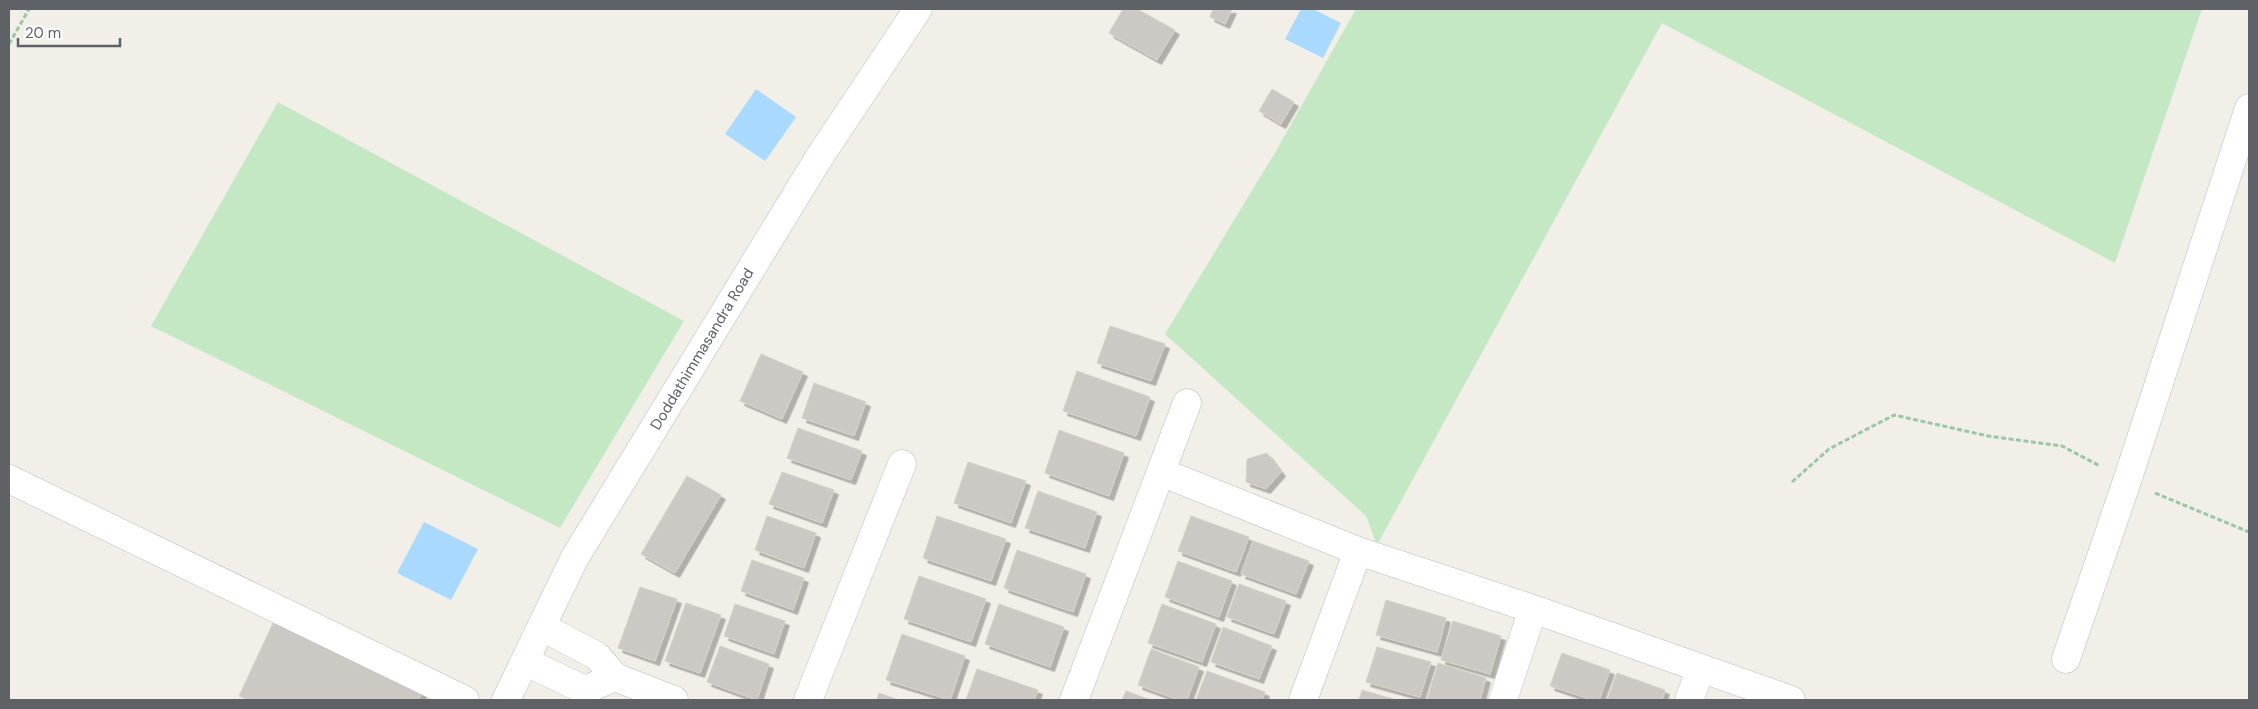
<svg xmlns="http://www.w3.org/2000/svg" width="2258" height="709" viewBox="0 0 2258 709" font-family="'DM Sans',sans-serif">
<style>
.green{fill:#c4e8c4}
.water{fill:#a9d9ff}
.building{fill:#ccc9c4;stroke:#d6d1c5;filter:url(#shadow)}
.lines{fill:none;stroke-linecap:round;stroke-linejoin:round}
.street-casing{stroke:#b9bcc0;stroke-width:29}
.secondary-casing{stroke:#b8bbc0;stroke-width:29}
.path{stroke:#9bc7a8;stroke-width:3;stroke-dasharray:5 2.5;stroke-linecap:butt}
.street{stroke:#fff;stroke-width:28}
.secondary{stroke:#fff;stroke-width:28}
.labels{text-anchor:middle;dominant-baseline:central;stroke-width:4;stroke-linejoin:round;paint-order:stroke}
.street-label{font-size:15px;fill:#5e6267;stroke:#fff}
</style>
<defs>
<filter id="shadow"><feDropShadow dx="4.5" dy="4.5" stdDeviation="0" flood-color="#0004"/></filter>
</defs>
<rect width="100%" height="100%" fill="#f1efe7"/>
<!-- green -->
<path class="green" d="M1356,9H2202L2115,263L1662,23L1377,545L1366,516L1165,334L1276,151Z
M278,102L684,321L560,528L151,326Z"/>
<!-- water -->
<path class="water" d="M1301,9H1313L1341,23L1323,58L1285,39Z
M756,89L796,117L765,161L725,134Z
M424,522L478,549L451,600L397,573Z"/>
<!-- building -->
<path class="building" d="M1123,9H1137L1175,30L1157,60L1109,33Z
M1213,9H1232L1225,24L1210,17Z
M1272,89L1294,102L1281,124L1259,111Z
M1110,326L1165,344L1151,381L1097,363Z
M761,354L803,372L782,419L740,401Z
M1077,371L1150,397L1136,436L1063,411Z
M814,383L866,402L854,436L802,418Z
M798,428L862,451L851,480L787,458Z
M1059,430L1124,453L1109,496L1045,473Z
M1267,453L1281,472L1266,489L1246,482L1247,459Z
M968,462L1026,481L1011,523L954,503Z
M782,472L834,490L822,523L769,504Z
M687,476L721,495L675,573L641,554Z
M1038,491L1097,512L1085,548L1025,528Z
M767,516L816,533L804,568L755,550Z
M937,516L1006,539L991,581L923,558Z
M1191,516L1249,537L1236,572L1178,551Z
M1253,541L1309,561L1296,594L1241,574Z
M1017,550L1086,574L1073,612L1004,588Z
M752,560L804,578L793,610L741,591Z
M1178,561L1232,581L1219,617L1165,597Z
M919,576L986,599L971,642L904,619Z
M1239,584L1286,601L1274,634L1227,617Z
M640,587L677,599L655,661L618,648Z
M1386,600L1446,618L1437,652L1376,635Z
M686,603L721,615L700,673L665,661Z
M735,604L785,621L774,654L724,636Z
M999,604L1064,627L1050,667L985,644Z
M1162,604L1216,624L1202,662L1148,643Z
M274,621L423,691L418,700H249L239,696Z
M1453,621L1501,636L1490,674L1441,660Z
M1223,627L1272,646L1259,679L1211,662Z
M902,634L965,656L950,700L886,680Z
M720,646L769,664L757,700L707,682Z
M1377,647L1431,662L1420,697L1366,682Z
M1151,649L1199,667L1187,700H1179L1138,685Z
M1562,653L1610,670L1599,700H1592L1550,686Z
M1438,663L1486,678L1480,700H1427Z
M977,669L1038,690L1034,700H966Z
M1207,671L1265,692L1262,700H1196Z
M1617,673L1665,690L1662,700H1607Z
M1362,690L1397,700H1359Z
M1126,691L1151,700H1122Z
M879,693L899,700H877Z"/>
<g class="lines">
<defs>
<path id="street" d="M1161,472L1358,551L1533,609L1791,700
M9,479L465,700
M542,627L597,656L615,677L674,700
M2066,659L2127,481L2249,108
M526,662L585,690L615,677
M808,700L902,464
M1074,700L1187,403
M1303,700L1358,551
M1503,700L1533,609
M1689,700L1701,668"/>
<path id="secondary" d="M506,700L574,559L820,156L918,9"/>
</defs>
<!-- street casing -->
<use href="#street" class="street-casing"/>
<!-- secondary casing -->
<use href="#secondary" class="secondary-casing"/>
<!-- path -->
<path class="path" d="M9,44L29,9
M1792,482L1829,449L1894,415L1988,436L2062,446L2100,466
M2155,493L2249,532"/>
<!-- street -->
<use href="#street" class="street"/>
<!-- secondary -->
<use href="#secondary" class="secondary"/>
</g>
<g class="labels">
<!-- street labels -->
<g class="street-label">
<text transform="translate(702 349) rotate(-59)">Doddathimmasandra Road</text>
</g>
</g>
<!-- border -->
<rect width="2258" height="709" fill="none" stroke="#5e6267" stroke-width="20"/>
<!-- scale -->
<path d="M18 38v8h102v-8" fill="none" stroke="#5e6267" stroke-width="2.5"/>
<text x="25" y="38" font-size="15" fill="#5e6267" stroke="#ffffff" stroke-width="4" paint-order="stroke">20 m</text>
</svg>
